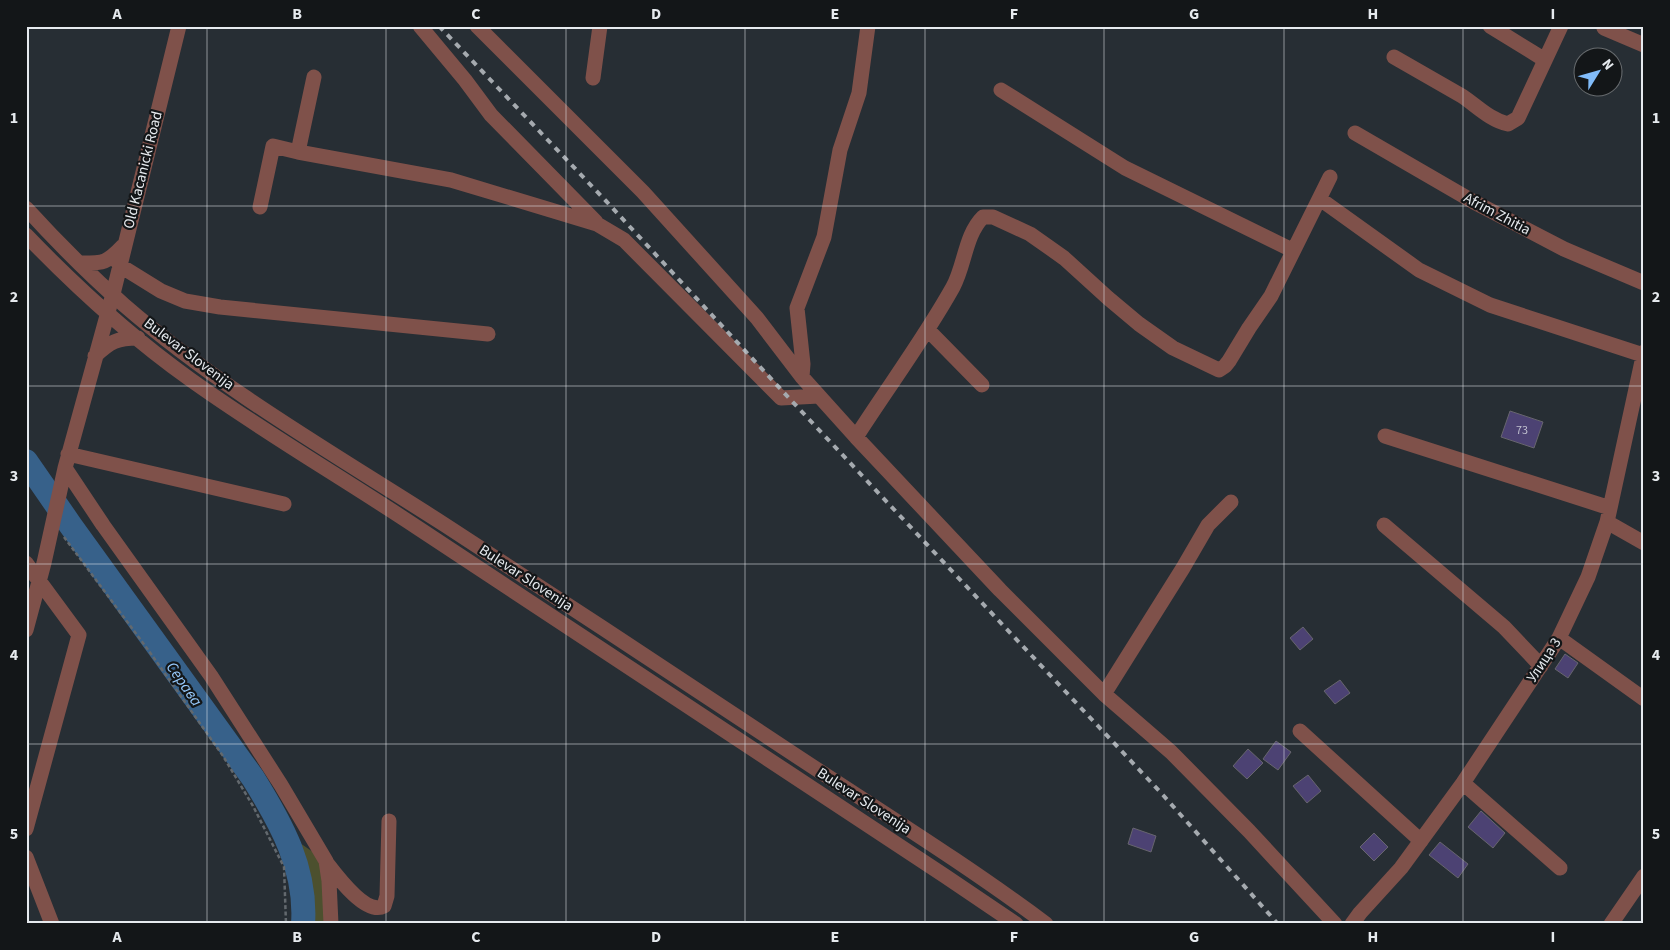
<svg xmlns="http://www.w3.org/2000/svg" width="1670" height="950" viewBox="0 0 1670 950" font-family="'Source Sans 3',sans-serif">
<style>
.green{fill:#4c502e}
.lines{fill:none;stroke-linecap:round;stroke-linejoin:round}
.river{stroke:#37618a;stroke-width:24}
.building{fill:#4c4273;stroke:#67656e}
.path{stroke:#63696e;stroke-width:2.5;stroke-dasharray:4 2.5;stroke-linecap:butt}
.minor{stroke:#7f514a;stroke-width:15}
.rail{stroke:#a5aaaf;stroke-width:4;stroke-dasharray:6 6;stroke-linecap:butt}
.grid{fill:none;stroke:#e6eaee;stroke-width:1;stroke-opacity:0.55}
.labels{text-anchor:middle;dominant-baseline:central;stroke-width:4.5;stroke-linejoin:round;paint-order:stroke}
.number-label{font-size:12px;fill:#c0c0cf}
.street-label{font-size:15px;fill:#e6eaee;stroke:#131618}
.water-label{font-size:16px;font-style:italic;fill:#97cafd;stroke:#131618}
.neatline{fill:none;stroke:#e6eaee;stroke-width:2}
.grid-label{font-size:16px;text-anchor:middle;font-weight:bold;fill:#e6eaee}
</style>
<rect width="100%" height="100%" fill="#272e34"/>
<!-- green -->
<path class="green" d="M284,832L326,861L331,924H303C305,891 296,862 284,832Z"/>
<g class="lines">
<!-- river -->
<path class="river" d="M26,461L71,526L253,778C281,823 307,869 303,924"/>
</g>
<!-- building -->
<path class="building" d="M1510,411L1543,422L1534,448L1501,437Z
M1303,627L1313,639L1300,650L1290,638Z
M1565,654L1578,663L1568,678L1555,669Z
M1340,680L1350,693L1335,704L1324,691Z
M1276,741L1291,752L1278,770L1263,759Z
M1248,749L1263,763L1247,779L1233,766Z
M1308,775L1321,791L1307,803L1293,786Z
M1481,811L1505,833L1493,848L1468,827Z
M1133,828L1156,836L1151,852L1128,844Z
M1374,833L1388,847L1374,861L1360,847Z
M1440,842L1468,864L1458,878L1429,855Z"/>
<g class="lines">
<!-- path -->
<path class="path" d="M64,537L149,651L223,756L253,806L284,867L286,924"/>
<!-- minor -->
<path class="minor" d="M420,26L465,80L491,115L596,222
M477,26L643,192L757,318L802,377L856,437L1000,590L1104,694L1171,752L1249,831L1335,924
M1490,26L1545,60
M1604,28L1644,45
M1394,57C1417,70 1439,83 1462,96C1477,106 1490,120 1508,124L1518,118L1561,26
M593,78L600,26
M1001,90L1125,168L1292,250
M1355,133L1474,202L1564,249L1644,283
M298,152L314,77
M1320,199L1419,270L1490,305L1643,355
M260,207L273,146L298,152L451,180L597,224L624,240L781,398L819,396
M26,208C57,242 90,275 124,305C222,390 336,455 445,525C564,602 683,681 801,759C883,813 967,865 1046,924
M26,235C77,288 132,338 191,380C265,433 343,478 418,528C594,644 769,760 945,876L1016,924
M79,263C103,263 106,264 123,246
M119,265L161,291L185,301L220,307L488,334
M928,330L982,385
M95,356C110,342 117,338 138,338
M802,377L803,364L797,308L824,237L840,150L859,93L868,26
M1385,436L1610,508
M856,437C888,387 924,339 953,287C965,265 965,235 983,217H993L1030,234L1064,258L1108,298L1139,324L1173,348L1219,370L1225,366L1229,361L1249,328L1271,296L1330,177
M68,454L284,504
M65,468L103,525L211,676L281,785L326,861L329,881L331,924
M1607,522L1644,543
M1384,525L1504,627L1541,666
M26,563L79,635L26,829
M26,630L44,563L65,468L113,294L179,26
M1559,638L1644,699
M1104,694L1183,568L1208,525L1231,502
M1300,731L1421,841
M1463,783L1560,868
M26,857L52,924
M326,862C336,875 366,916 384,906L387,896L389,821
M1352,924L1360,913L1401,868L1463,783L1559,638L1588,577L1607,522L1644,352
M1611,924L1644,876"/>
<!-- rail -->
<path class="rail" d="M439,26L606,201L788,397L1163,795L1278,924"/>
</g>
<!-- grid -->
<path class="grid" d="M207,26V924M386,26V924M566,26V924M745,26V924M925,26V924M1104,26V924M1284,26V924M1463,26V924M26,206H1644M26,386H1644M26,564H1644M26,744H1644"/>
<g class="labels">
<!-- number labels -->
<g class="number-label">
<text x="1522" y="430">73</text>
</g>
<!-- street labels -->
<g class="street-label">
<text transform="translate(143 170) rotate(-76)">Old Kacanicki Road</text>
<text transform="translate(1497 214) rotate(28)">Afrim Zhitia</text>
<text transform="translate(189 354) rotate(37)">Bulevar Slovenija</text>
<text transform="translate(526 578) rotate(33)">Bulevar Slovenija</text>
<text transform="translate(1544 660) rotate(-57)">Улица 3</text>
<text transform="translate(864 801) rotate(33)">Bulevar Slovenija</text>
</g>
<!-- water labels -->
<g class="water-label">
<text transform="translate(184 684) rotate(55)">Серава</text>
</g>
</g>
<!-- border -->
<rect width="1670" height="950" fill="none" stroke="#131618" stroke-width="55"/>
<!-- north arrow -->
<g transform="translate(1598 72) rotate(53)"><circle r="24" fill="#131618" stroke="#676b6e"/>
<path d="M0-4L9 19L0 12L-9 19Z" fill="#81bcfa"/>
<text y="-8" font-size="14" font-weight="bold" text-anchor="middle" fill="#e6eaee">N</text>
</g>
<rect x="28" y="28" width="1614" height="894" class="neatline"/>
<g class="grid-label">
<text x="117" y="19">A</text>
<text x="297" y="19">B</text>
<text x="476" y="19">C</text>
<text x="656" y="19">D</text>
<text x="835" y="19">E</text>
<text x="1014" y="19">F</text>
<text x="1194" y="19">G</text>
<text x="1373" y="19">H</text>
<text x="1553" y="19">I</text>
<text x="14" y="123">1</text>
<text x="1656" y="123">1</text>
<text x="14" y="302">2</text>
<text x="1656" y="302">2</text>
<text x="14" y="481">3</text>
<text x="1656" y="481">3</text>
<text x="14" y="660">4</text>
<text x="1656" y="660">4</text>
<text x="14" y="839">5</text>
<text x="1656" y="839">5</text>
<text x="117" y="942">A</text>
<text x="297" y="942">B</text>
<text x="476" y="942">C</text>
<text x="656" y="942">D</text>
<text x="835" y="942">E</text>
<text x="1014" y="942">F</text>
<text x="1194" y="942">G</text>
<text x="1373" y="942">H</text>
<text x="1553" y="942">I</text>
</g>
</svg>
